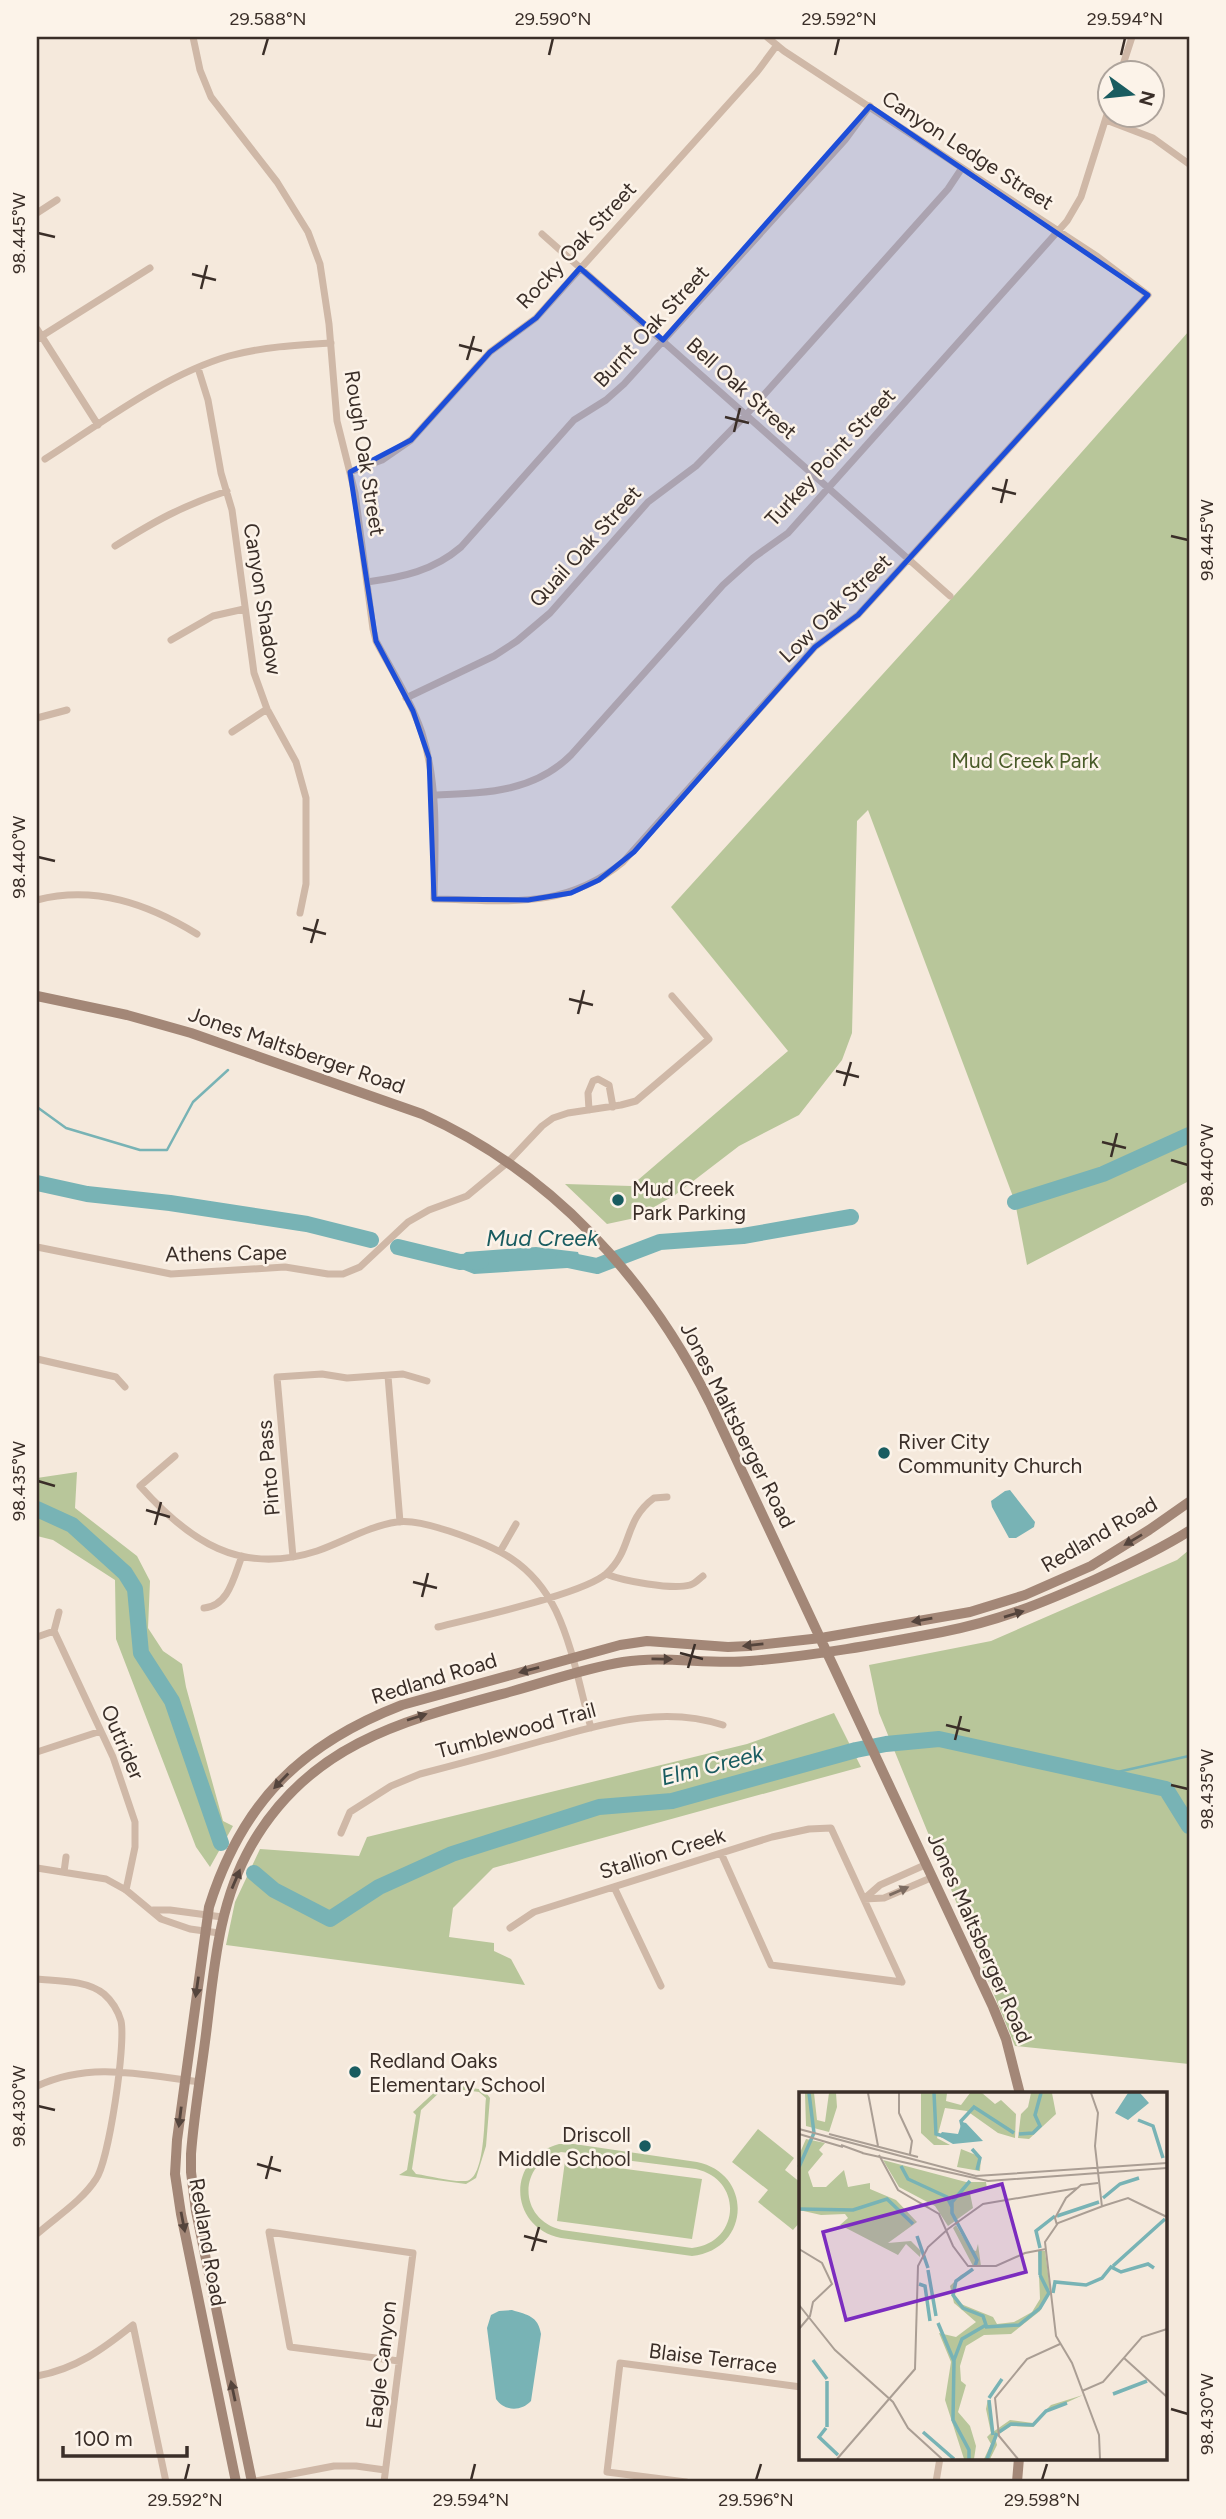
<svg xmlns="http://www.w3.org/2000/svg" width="1226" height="2519" viewBox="0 0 1226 2519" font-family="Figtree,sans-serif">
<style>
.green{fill:#b8c69a;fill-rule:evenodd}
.water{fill:#78b3b5}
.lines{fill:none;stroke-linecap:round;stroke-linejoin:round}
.stream{stroke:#78b3b5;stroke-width:2.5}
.river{stroke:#78b3b5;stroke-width:16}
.street{stroke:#cfb8a7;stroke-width:7}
.secondary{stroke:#a38777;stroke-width:10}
.oneway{fill:#54443c}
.oneway2{fill:#7d6c61}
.marked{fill:#1d4ed8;fill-opacity:0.2;stroke:#1d4ed8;stroke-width:5;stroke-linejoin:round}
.ticks{fill:none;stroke:#3a2e28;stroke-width:2.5}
.poi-dot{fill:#195c60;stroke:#fcf3e9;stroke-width:2.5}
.labels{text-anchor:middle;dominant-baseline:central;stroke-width:5;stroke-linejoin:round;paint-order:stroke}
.street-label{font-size:21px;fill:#3a2e28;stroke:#fcf3e9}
.park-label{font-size:21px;fill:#495b29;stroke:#fcf3e9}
.poi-label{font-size:21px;fill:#3a2e28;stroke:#fcf3e9;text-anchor:start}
.water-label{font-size:23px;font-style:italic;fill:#195c60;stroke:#fcf3e9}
.inset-river{fill:none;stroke:#78b3b5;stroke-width:3.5}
.inset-road{fill:none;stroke:#aa9e94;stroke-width:2}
.view{fill:#7b2cbf;fill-opacity:0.15;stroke:#7b2cbf;stroke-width:3.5}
.inset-edge{fill:none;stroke:#3a2e28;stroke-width:3.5}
.neatline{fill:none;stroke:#3a2e28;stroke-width:2.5}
.ticks-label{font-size:18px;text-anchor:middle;fill:#3a2e28}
</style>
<rect width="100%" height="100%" fill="#f5e9dc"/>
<!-- green -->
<path class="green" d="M1189,331V1181L1027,1265L1015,1202L868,810L857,821L852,1033L842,1060L799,1115L739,1146L675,1195L635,1218L607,1224L565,1184L631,1186L788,1051L671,907L972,576Z
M77,1472L75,1508L137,1556L150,1581L148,1628L163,1651L182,1664L186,1687L223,1821L233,1826L210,1867L196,1847L116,1639L115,1580L53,1540L37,1536V1478Z
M1189,1550V2064L1015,2046L879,1713L869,1665L991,1641L1177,1560Z
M834,1713L861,1767L493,1868L453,1908L449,1937L494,1943V1951L511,1959L525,1985L226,1945L235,1902L260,1849L359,1856L367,1837L747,1744Z
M449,2084L484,2090L490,2098L486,2146L476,2178L466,2184L399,2175L407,2170L416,2115L413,2112C423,2104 438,2086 449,2084ZM449,2088L479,2092L486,2098C484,2114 486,2179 466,2181C450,2182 431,2176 416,2174L412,2169L421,2110L442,2090Z
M758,2129L794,2158L785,2170L801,2183V2221L793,2230L758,2202L768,2190L732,2162Z
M559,2144H574L697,2162C754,2174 750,2250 692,2256L561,2238C508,2227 506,2158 559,2144ZM561,2152L696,2169C744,2180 740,2243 692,2248L562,2230C518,2220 517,2163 561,2152Z
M565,2161L702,2179L692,2239L557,2221Z"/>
<!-- water -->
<path class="water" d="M536,1247L578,1252L583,1267L474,1274L464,1270L459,1265L460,1257L466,1252Z
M1010,1490L1035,1522L1034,1527L1016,1538H1009L992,1507L991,1501L1005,1491Z
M512,2310C528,2315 538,2316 541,2334L531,2401C521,2412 504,2411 496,2399L487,2328L491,2315L499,2311Z"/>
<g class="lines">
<!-- stream -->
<path class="stream" d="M37,1107L66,1128L140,1150H167L193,1102L228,1070
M1104,1775L1189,1756"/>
<!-- river -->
<path class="river" d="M37,1183L87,1194L170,1203L307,1224L371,1240
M1015,1202L1103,1174L1189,1135
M398,1247L460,1262L481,1261
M563,1259L597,1266L660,1242L743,1236L851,1217
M37,1509L72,1525L125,1573L135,1589L141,1653L172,1701L221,1843
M254,1873L274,1890L330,1919L379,1887L452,1854L599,1807L672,1801L856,1750L886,1744L939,1739L1166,1789L1189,1826"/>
<!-- street -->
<path class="street" d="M193,37L200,70L211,97L277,182L308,232L320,264L329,324L337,421L355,493L373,629L376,641C392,671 411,701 422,733C439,787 435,844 434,899C506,900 563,911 623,862L815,647L858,615L1148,295L1098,257L784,51L767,37
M1120,74L1132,37
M1106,120L1153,138L1189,164
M37,213L57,200
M542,234L950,596
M37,329L98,425
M37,339L150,268
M198,368L208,400L221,473L232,510L254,673L267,709L296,762L306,798V884L300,913
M45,459C100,424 166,374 229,356C262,347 296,345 331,343
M350,472L382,460L411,440L490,352L536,318L757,72L777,45
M115,546C155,521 182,506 227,491
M367,582C403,577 433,571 461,547L574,420L606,400L624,384L845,140L870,106
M171,640L213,616L244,609
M406,698L494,656L517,641L550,613L648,502L696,466L746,415L948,189L962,168
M37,718L67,710
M232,732L267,709
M434,795C484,793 533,793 571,755L723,585L753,558L788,533L1067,221L1081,197L1110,105
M37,900C95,885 148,904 197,934
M589,1110L588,1093L593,1081L598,1079L609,1085L613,1107
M37,1247L171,1274L285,1267L328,1274H343L360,1267L408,1222L429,1210L467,1196L508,1162L542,1126L553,1118L568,1113L621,1105L636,1101L709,1039L672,996
M37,1359L116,1377L125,1387
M388,1376L400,1522
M175,1456L140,1486C189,1541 240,1576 317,1551C343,1542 369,1526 397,1522C414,1520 432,1526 449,1531C497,1547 532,1562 556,1611C573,1647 580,1689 591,1728
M501,1550L516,1524
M293,1557L277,1377L322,1374L347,1378L403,1374L427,1381
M606,1574C623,1581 672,1590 690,1585C695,1584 699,1579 703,1576
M204,1608C229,1606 234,1576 242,1556
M59,1612L54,1631L113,1757L135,1822V1847L126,1890
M438,1627C472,1618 585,1594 607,1573C633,1549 623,1521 654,1498L667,1497
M37,1637L54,1631
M37,1752L101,1731
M341,1833L350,1812L391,1786L420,1774C462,1763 503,1752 545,1740C604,1724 662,1705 723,1725
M721,1853L771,1965L902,1982
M37,1868L106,1879L126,1890L161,1919L190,1929L219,1933
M64,1872L66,1857
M614,1887L661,1986
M864,1899L884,1898L933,1877
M864,1899L880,1885L927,1864
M153,1910H170L222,1917
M510,1928L534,1912L772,1837L809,1829L831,1828L902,1982
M37,1979C58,1981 87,1980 104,1994C112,2001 118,2011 121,2021C126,2044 109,2160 96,2179C82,2201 56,2217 37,2234
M37,2086C92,2061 142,2075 200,2082
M37,2376C76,2369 103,2349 133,2325L166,2482
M251,2482L334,2466H356L385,2470
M384,2482L413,2253L269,2232L290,2347L399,2361
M686,2482L607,2472L620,2363L801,2387
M936,2482L940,2458"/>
<!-- secondary -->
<path class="secondary" d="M37,996L127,1015L191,1033L422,1114C551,1172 648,1278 710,1403L993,2007L1006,2039L1020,2094
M236,2482L181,2214L175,2174L177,2140L209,1907C242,1802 301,1744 402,1705L620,1645L647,1641L728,1647L749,1646L821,1638L970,1612L1025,1595L1091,1566L1149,1530L1189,1502
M252,2482L196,2211L191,2172V2154C194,2114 201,2074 206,2034C214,1970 218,1904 251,1846C310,1742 406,1720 513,1691C549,1681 586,1668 623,1662C665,1655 708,1665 750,1661C814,1656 879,1644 942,1632C999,1621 1042,1603 1094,1580C1127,1565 1159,1550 1189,1531
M1017,2482L1019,2458"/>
</g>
<!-- one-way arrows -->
<defs><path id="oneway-solid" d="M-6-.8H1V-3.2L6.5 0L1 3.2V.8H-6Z" transform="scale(1.75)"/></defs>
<g class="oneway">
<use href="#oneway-solid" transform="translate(1133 1540) rotate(149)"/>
<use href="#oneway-solid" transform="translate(1014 1614) rotate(-17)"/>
<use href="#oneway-solid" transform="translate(922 1620) rotate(170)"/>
<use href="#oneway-solid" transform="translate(753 1645) rotate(174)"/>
<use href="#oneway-solid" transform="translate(662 1659) rotate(1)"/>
<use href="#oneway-solid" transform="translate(529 1670) rotate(165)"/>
<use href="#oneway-solid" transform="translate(417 1717) rotate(-18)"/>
<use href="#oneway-solid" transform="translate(281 1781) rotate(134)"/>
<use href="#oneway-solid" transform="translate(236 1879) rotate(-67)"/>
<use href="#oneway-solid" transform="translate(197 1987) rotate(98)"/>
<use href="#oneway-solid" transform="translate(180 2117) rotate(97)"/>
<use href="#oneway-solid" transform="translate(183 2222) rotate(79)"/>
<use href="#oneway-solid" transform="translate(233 2391) rotate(-102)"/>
</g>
<use class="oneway2" href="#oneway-solid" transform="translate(899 1891) rotate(-23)"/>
<!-- marked area -->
<path class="marked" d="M870,106L1148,295L858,615L815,647L634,852L599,880L571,893L528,900L434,899L429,758L413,711L376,641L350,472L411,440L490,352L536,318L580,268L663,340Z"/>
<!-- ticks -->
<path class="ticks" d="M263,55L268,38M549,55L553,38M835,55L839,38M1121,55L1125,38M38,233L55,237M192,274L216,280M201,289L207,265M459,345L482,351M467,360L474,336M725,417L749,423M734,432L740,408M992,488L1016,494M1001,503L1007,479M1171,536L1188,540M38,857L55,861M303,928L326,934M311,943L318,919M569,999L593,1005M578,1014L584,990M836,1071L859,1077M844,1086L851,1062M1102,1142L1126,1148M1111,1157L1117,1133M1171,1160L1188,1165M38,1481L55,1486M146,1510L170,1517M155,1525L161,1502M413,1582L437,1588M422,1597L428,1573M680,1653L703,1659M688,1668L695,1644M946,1725L970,1731M955,1740L961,1716M1171,1785L1188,1789M38,2106L55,2110M257,2164L281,2171M266,2179L272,2156M524,2236L547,2242M532,2251L539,2227M1171,2409L1188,2414M185,2480L189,2464M471,2480L475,2464M756,2480L761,2464M1042,2480L1047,2464"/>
<!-- markers -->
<g class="poi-dot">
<circle cx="618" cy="1200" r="7"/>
<circle cx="884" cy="1453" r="7"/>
<circle cx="355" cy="2072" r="7"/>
<circle cx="645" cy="2146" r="7"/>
</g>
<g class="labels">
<!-- street labels -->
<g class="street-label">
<text transform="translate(968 150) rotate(33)">Canyon Ledge Street</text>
<text transform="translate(576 245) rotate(-47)">Rocky Oak Street</text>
<text transform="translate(651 326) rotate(-47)">Burnt Oak Street</text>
<text transform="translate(742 388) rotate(42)">Bell Oak Street</text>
<text transform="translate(365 453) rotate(81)">Rough Oak Street</text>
<text transform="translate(830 457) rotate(-47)">Turkey Point Street</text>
<text transform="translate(585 546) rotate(-48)">Quail Oak Street</text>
<text transform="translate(263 599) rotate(81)">Canyon Shadow</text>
<text transform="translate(835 608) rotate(-44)">Low Oak Street</text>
<text transform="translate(297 1050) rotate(19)">Jones Maltsberger Road</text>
<text transform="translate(226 1253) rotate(-1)">Athens Cape</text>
<text transform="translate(738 1425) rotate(63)">Jones Maltsberger Road</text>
<text transform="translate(268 1468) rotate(-95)">Pinto Pass</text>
<text transform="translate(1099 1534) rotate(-30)">Redland Road</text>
<text transform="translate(434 1678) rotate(-17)">Redland Road</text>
<text transform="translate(516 1730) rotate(-15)">Tumblewood Trail</text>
<text transform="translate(123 1742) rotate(67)">Outrider</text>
<text transform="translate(662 1853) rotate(-17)">Stallion Creek</text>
<text transform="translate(980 1938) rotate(66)">Jones Maltsberger Road</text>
<text transform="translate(208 2242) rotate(80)">Redland Road</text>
<text transform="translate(713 2358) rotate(7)">Blaise Terrace</text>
<text transform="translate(381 2365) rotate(-83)">Eagle Canyon</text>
</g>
<!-- park labels -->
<g class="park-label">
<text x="1025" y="760">Mud Creek Park</text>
</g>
<!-- poi labels -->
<g class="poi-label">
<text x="632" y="1188">Mud Creek<tspan x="632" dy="24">Park Parking</tspan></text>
<text x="898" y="1441">River City<tspan x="898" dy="24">Community Church</tspan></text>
<text x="369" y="2060">Redland Oaks<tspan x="369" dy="24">Elementary School</tspan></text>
<text x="631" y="2134" text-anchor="end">Driscoll<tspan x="631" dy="24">Middle School</tspan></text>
</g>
<!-- water labels -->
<g class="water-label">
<text x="542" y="1238">Mud Creek</text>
<text transform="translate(712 1765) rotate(-14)">Elm Creek</text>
</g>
</g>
<!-- overview -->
<g transform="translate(799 2092)">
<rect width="368" height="368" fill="#f5e9dc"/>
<path d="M6,1H15L18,28L26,30L30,1H37L38,15L30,40L7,34ZM122,1H148L147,9L162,13L171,1H183L196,12L202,8L217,22L216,46L199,41L168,19L146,16L138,46L151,53H135L122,41ZM232,1H253L257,22L230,47L219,46L222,22L229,15ZM7,47L26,51L20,58L24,62L9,80L14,95H27L45,78L49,95L71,91V97L97,108L118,130L89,151L112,149L122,159L121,165L107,152L99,163L47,136L41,133L49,126L46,122L22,123L0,118V63ZM162,57L182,65L181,79L158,75ZM84,68L167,90H187L188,97L171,101L174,116L149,134L136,114L100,95ZM157,133L171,157L177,159L179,152L182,174H174L154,136ZM239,159H246L251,197L241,219L212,242L185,243L167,254L161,274L162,289L167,293L159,320L171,334L177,354L175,367H165L146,308L152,270L140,241L157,245L177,230L155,211L151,194L162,183L176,177L158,189L156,204L162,212L194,225L198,232L215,230L233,220L241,207ZM284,303L247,320L234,335L211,334L196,345L198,353L191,367H185L192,352L188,345L192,341L187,317L189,307L194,340L211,328L234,331L252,313Z" fill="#b8c69a"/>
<path d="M329,1H341L350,11L329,28L316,21ZM163,30L167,31L184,49L154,52L140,44L143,40L159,42Z" fill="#78b3b5"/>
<path class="inset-river" d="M135,1L137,42L144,44M339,28L354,34L364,66M164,37L162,29L175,15L215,41M220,42L234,41L241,34L236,23L242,1M173,57L181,66L178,78M102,74L109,87L148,105L153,115M0,75L15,41L10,1M171,89L153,110V121L178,168L176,174M304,106L321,92L340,86M0,117L54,118L88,107L114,132M258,124L300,110M118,144L129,176M241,156L237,139L256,124M314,174L366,127M129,178L137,224M241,183V159M120,192L126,194L131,229M254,201L256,190L287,193L303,186L312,175L322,180L349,172L355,176M139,231L155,269L154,328L170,358V367M186,235L220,233L241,216L250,201L241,183M14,268L28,287M155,268L163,247L187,233L184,224L164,216L154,203L157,189L174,177M28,289V335M314,302L348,289M190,306L203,287M190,308L194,343M27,336L20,345L39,363M124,340L155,367M200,340L212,332L234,333L247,319L268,311M188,367L198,341"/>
<path class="inset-road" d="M69,1L79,54M100,1V21L113,49L111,62M292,1L299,21L296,54L303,115M0,37L177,84L368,71M0,42L44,55M30,42L119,65M42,53L64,61M63,61L189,89L368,76M80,63L99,98L140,122L154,154L169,174H197L226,161L247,157M304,114L329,106L368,125M258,133L256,126L267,106L282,93L299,91M149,137L184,112L279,96M0,157L23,171L33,192L14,210L11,224L0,237M0,213L36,258L94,310L109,336L143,367M325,266L368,305M283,299L304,290L343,245L368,237M38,367L116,277L119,174L129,155L149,137M219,367L200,344L196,306L228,267L261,252M301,367L300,343L273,271L257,244L246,150L259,131L304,114"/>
<path class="view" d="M203,92L227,180L47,228L24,140Z"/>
<rect width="368" height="368" class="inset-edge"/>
</g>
<!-- border -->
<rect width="1226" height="2519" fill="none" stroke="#fcf3e9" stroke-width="77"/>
<!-- north arrow -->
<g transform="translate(1131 94) rotate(105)"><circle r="33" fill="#fcf3e9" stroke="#aea49c" stroke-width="2"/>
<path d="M0-5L12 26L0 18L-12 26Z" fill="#195c60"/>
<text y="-10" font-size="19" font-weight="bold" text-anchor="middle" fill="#3a2e28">N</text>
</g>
<!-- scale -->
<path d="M63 2446v10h124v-10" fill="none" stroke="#3a2e28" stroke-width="3.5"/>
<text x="74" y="2446" font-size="21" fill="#3a2e28" stroke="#fcf3e9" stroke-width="5" paint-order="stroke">100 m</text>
<rect x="38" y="38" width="1150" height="2442" class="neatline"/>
<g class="ticks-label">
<text x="268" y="25">29.588°N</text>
<text x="553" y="25">29.590°N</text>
<text x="839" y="25">29.592°N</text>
<text x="1125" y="25">29.594°N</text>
<text transform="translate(19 233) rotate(-90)" y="6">98.445°W</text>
<text transform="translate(1207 540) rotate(-90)" y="6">98.445°W</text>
<text transform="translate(19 857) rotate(-90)" y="6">98.440°W</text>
<text transform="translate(1207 1165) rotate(-90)" y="6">98.440°W</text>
<text transform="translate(19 1481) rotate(-90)" y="6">98.435°W</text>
<text transform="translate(1207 1789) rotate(-90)" y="6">98.435°W</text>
<text transform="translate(19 2106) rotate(-90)" y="6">98.430°W</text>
<text transform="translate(1207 2414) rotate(-90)" y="6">98.430°W</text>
<text x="185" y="2506">29.592°N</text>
<text x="471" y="2506">29.594°N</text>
<text x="756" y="2506">29.596°N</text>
<text x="1042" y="2506">29.598°N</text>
</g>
</svg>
